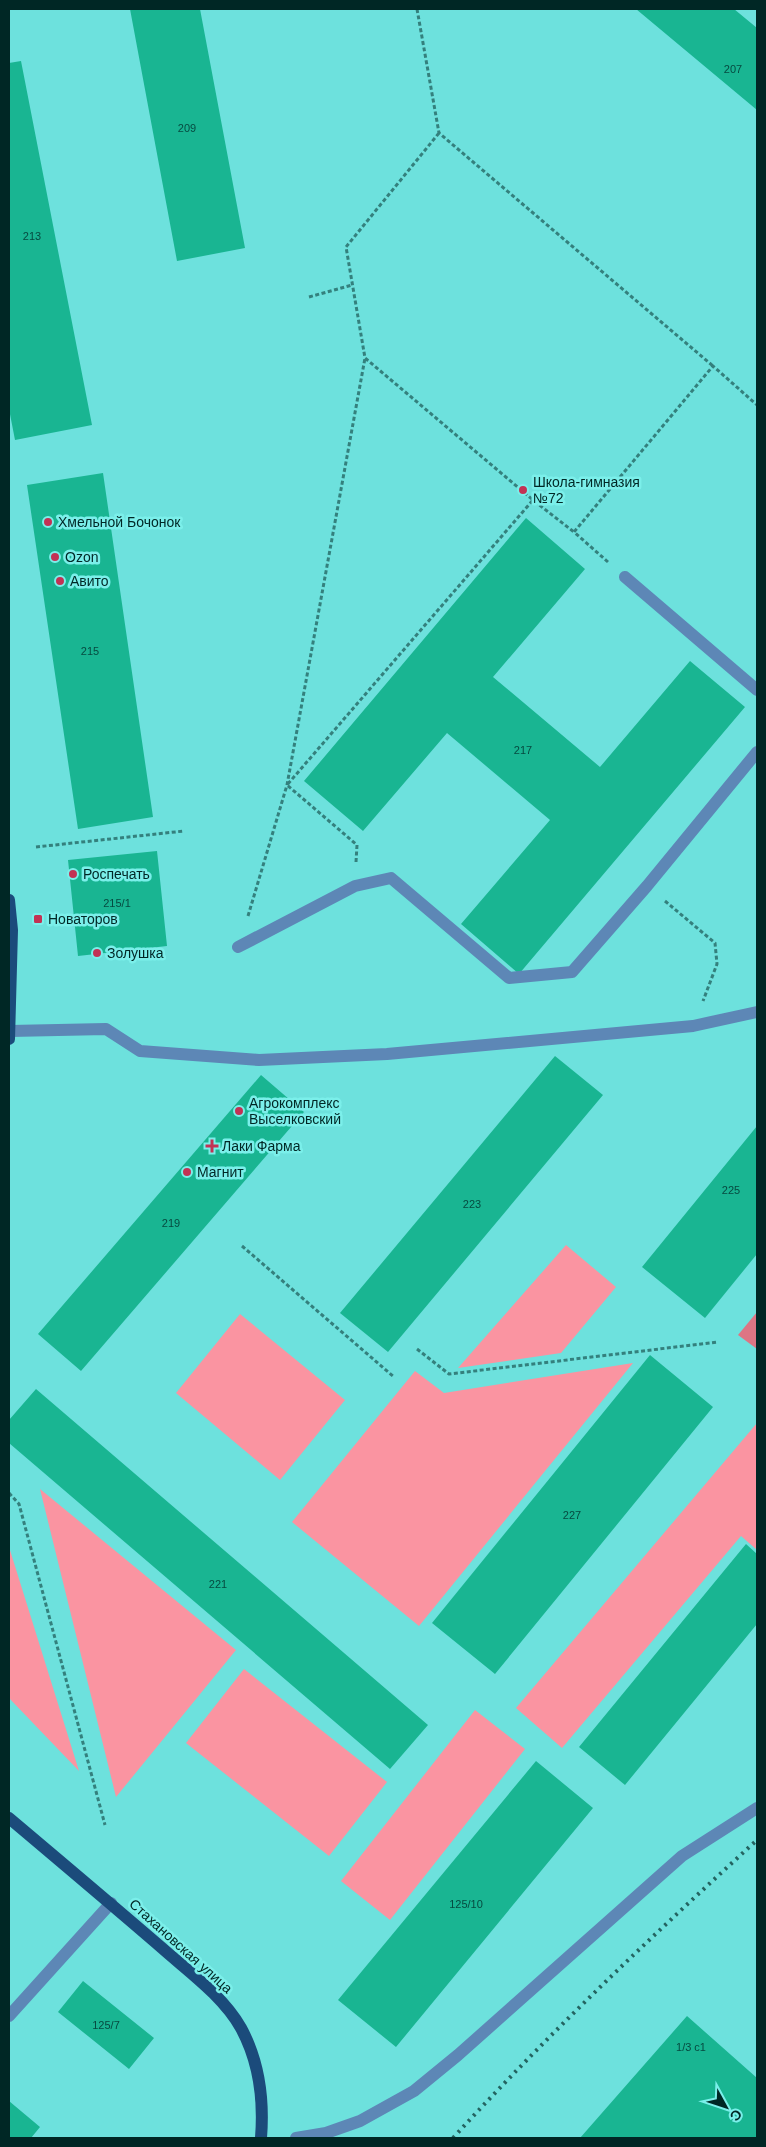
<svg xmlns="http://www.w3.org/2000/svg" width="766" height="2147" viewBox="0 0 766 2147" font-family="Helvetica,sans-serif">
<style>
.green{fill:#fa94a1}
.forest{fill:#dd7584}
.building{fill:#19b592}
.lines{fill:none;stroke-linecap:round;stroke-linejoin:round}
.path{stroke:#34807d;stroke-width:3;stroke-dasharray:4 2.5;stroke-linecap:butt}
.lane{stroke:#5d87b6;stroke-width:12}
.street{stroke:#5d87b6;stroke-width:12}
.primary{stroke:#1b4b7b;stroke-width:12}
.rail{stroke:#236360;stroke-width:4;stroke-dasharray:2.5 5;stroke-linecap:butt}
.poi-dot{fill:#c23254;stroke:#7befea;stroke-width:2}
.labels{text-anchor:middle;dominant-baseline:central;stroke-width:5;stroke-linejoin:round;paint-order:stroke}
.number-label{font-size:11px;fill:#064a40}
.poi-label{font-size:14px;fill:#002725;stroke:#7befea;text-anchor:start}
.street-label{font-size:14px;fill:#002725;stroke:#7befea}
</style>
<rect width="100%" height="100%" fill="#6de1dd"/>
<!-- green -->
<path class="green" d="M566,1245L616,1287L561,1353L458,1368Z
M240,1314L345,1400L280,1480L176,1393Z
M633,1363L419,1626L292,1522L415,1371L444,1393Z
M757,1423V1550L741,1536L562,1748L516,1708Z
M40,1489L236,1650L116,1797Z
M9,1547L79,1771L9,1698Z
M244,1669L387,1782L329,1856L186,1743Z
M475,1710L525,1749L390,1920L341,1881Z"/>
<!-- forest -->
<path class="forest" d="M757,1312V1349L738,1335Z"/>
<!-- building -->
<path class="building" d="M130,9H200L245,248L177,261Z
M636,9H734L757,28V110Z
M21,61L92,425L15,440L9,409V63Z
M103,473L153,817L78,829L27,485Z
M526,518L585,569L493,677L600,767L690,661L745,707L519,974L461,924L550,820L447,733L363,831L304,781Z
M157,851L167,946L78,956L68,860Z
M555,1056L603,1095L388,1352L340,1313Z
M261,1075L304,1112L81,1371L38,1334Z
M757,1126V1254L705,1318L642,1267Z
M650,1355L713,1407L495,1674L432,1623Z
M36,1389L428,1725L390,1769L9,1443V1420Z
M746,1544L757,1554V1624L625,1785L579,1747Z
M536,1761L593,1808L396,2047L338,2000Z
M83,1981L154,2038L129,2069L58,2012Z
M687,2016L757,2078V2138H580Z
M9,2101L40,2127L31,2138H9Z"/>
<g class="lines">
<!-- path -->
<path class="path" d="M417,9L439,133L713,366
M439,133L346,247L365,358L533,500
M309,297L352,285
M608,562L574,532L713,366L757,405
M36,847L184,831
M356,862L357,845L287,785L533,500L574,532
M665,901L715,943L717,964L703,1001
M248,916L287,785L365,358
M242,1246L394,1377
M417,1349L449,1374L718,1342
M9,1493L19,1504L105,1825"/>
<!-- lane -->
<path class="lane" d="M625,577L757,690
M238,947L355,886L391,878L509,978L572,972L647,886L757,752
M10,1031L106,1029L140,1051L259,1060L387,1054L693,1026L757,1012
M9,2016L111,1903"/>
<!-- street -->
<path class="street" d="M296,2138L326,2133L360,2121L414,2091L458,2055L682,1856L757,1808"/>
<!-- primary -->
<path class="primary" d="M9,900L12,930L9,1039
M9,1818C60,1861 111,1904 162,1948C189,1972 223,1996 241,2028C260,2063 264,2100 261,2138"/>
<!-- rail -->
<path class="rail" d="M453,2138C549,2033 652,1936 757,1840"/>
</g>
<!-- markers -->
<g class="poi-dot">
<circle cx="523" cy="490" r="5"/>
<circle cx="48" cy="522" r="5"/>
<circle cx="55" cy="557" r="5"/>
<circle cx="60" cy="581" r="5"/>
<circle cx="73" cy="874" r="5"/>
<rect x="33" y="914" width="10" height="10" rx="2.5"/>
<circle cx="97" cy="953" r="5"/>
<circle cx="239" cy="1111" r="5"/>
<path d="M209.5 1138.5h5v5h5v5h-5v5h-5v-5h-5v-5h5z"/>
<circle cx="187" cy="1172" r="5"/>
</g>
<g class="labels">
<!-- number labels -->
<g class="number-label">
<text x="733" y="69">207</text>
<text x="187" y="128">209</text>
<text x="32" y="236">213</text>
<text x="90" y="651">215</text>
<text x="523" y="750">217</text>
<text x="117" y="903">215/1</text>
<text x="731" y="1190">225</text>
<text x="472" y="1204">223</text>
<text x="171" y="1223">219</text>
<text x="572" y="1515">227</text>
<text x="218" y="1584">221</text>
<text x="466" y="1904">125/10</text>
<text x="106" y="2025">125/7</text>
<text x="691" y="2047">1/3 с1</text>
</g>
<!-- poi labels -->
<g class="poi-label">
<text x="533" y="482">Школа-гимназия<tspan x="533" dy="16">№72</tspan></text>
<text x="58" y="522">Хмельной Бочонок</text>
<text x="65" y="557">Ozon</text>
<text x="70" y="581">Авито</text>
<text x="83" y="874">Роспечать</text>
<text x="48" y="919">Новаторов</text>
<text x="107" y="953">Золушка</text>
<text x="249" y="1103">Агрокомплекс<tspan x="249" dy="16">Выселковский</tspan></text>
<text x="222" y="1146">Лаки Фарма</text>
<text x="197" y="1172">Магнит</text>
</g>
<!-- street labels -->
<g class="street-label">
<text transform="translate(181 1946) rotate(42)">Стахановская улица</text>
</g>
</g>
<!-- border -->
<rect width="766" height="2147" fill="none" stroke="#002725" stroke-width="20"/>
<!-- north arrow -->
<g transform="translate(726 2107) rotate(130)" stroke="#7befea" stroke-width="4" paint-order="stroke">
<path d="M0-4L9 19L0 12L-9 19Z" fill="#002725"/>
<text y="-8" font-size="14" font-weight="bold" text-anchor="middle" fill="#002725">С</text>
</g>
</svg>
